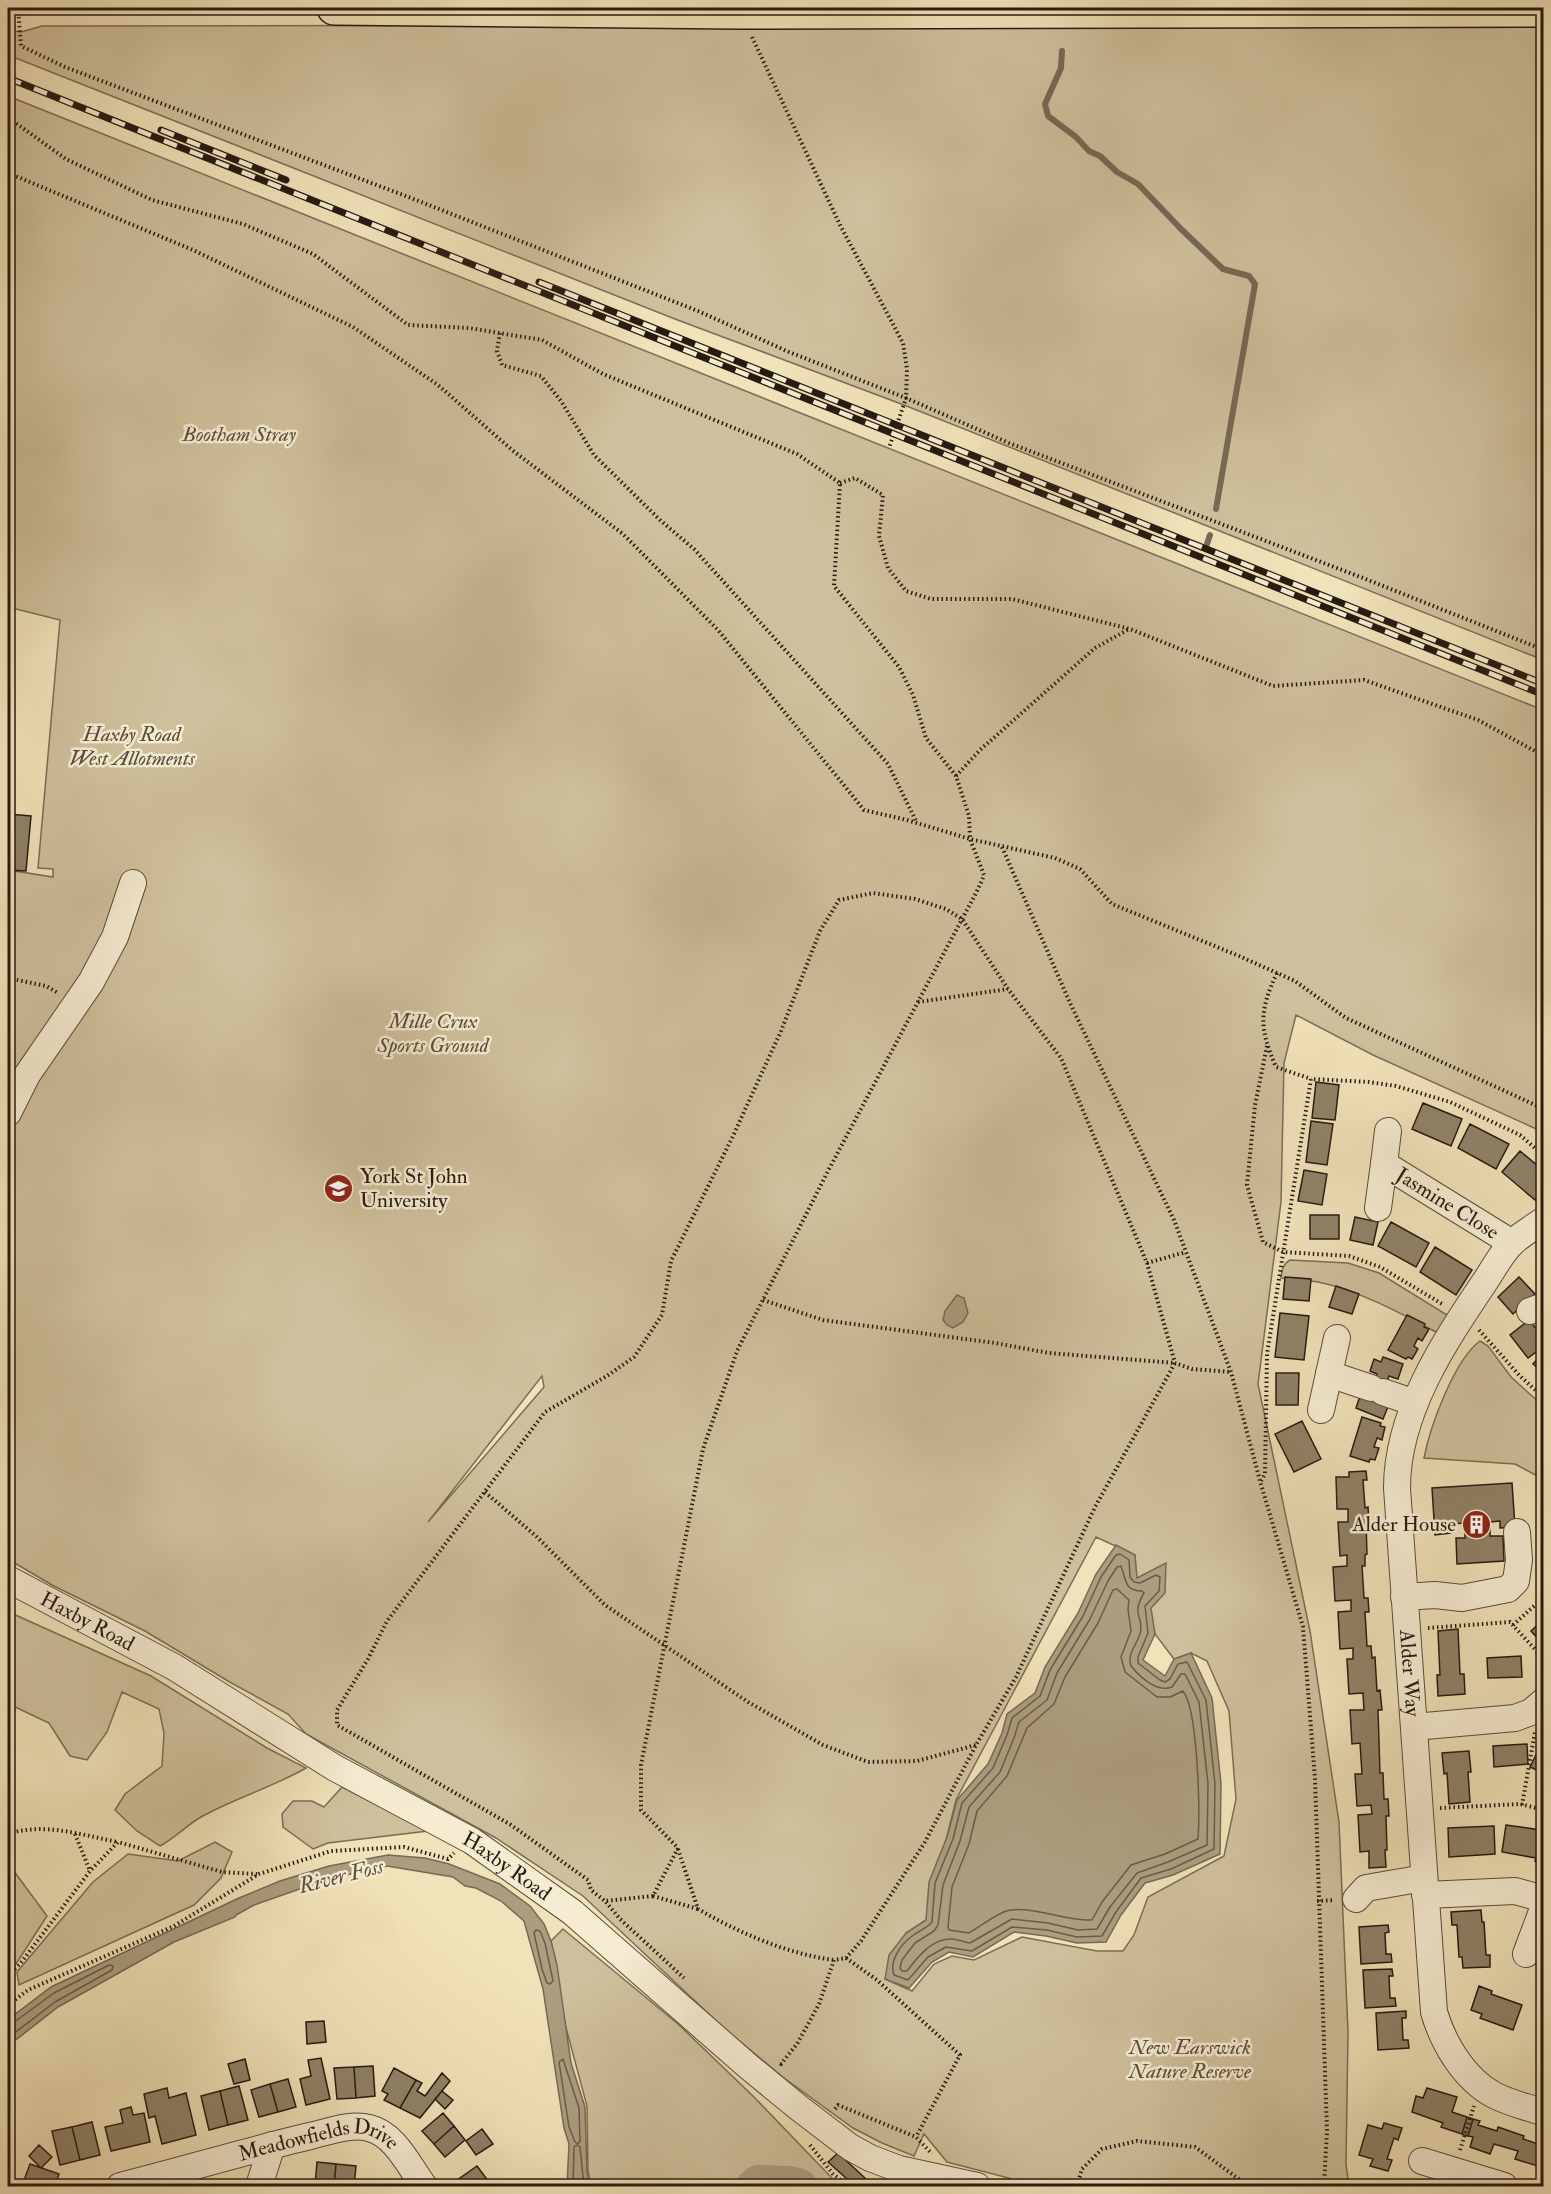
<svg xmlns="http://www.w3.org/2000/svg" width="1551" height="2194" viewBox="0 0 1551 2194" font-family="'IM FELL Double Pica',serif">
<style>
.green{fill:#cec09c;stroke:#7a6e56;stroke-width:1.5;fill-rule:evenodd}
.water{fill:#ab9e80;stroke:#766a54;stroke-width:1.5}
.lines{fill:none;stroke-linecap:round;stroke-linejoin:round}
.shore{stroke:#685c48;stroke-width:1.5}
.stream{stroke:#766a54;stroke-width:6}
.river{stroke:#ab9e80;stroke-width:34}
.building{fill:#8f8268;stroke:#261b11;stroke-width:1.5}
.minor-casing{stroke:#584d3b;stroke-width:28}
.major-casing{stroke:#261b11;stroke-width:36}
.path{stroke:#261b11;stroke-width:4;stroke-dasharray:1.5 3;stroke-linecap:butt}
.minor{stroke:#f5ecd2;stroke-width:26}
.major{stroke:#f0e2b9;stroke-width:33}
.rail-casing{stroke:#261b11;stroke-width:7}
.rail{stroke:#f5ecd2;stroke-width:4.5;stroke-dasharray:14;stroke-linecap:butt}
.labels{text-anchor:middle;dominant-baseline:central;stroke-width:5;stroke-linejoin:round;paint-order:stroke}
.park-label{font-size:21px;font-style:italic;fill:#584d3b;stroke:#f5ecd2}
.poi-label{font-size:21px;fill:#261b11;stroke:#f5ecd2;text-anchor:start}
.street-label{font-size:21px;fill:#261b11;stroke:#f5ecd2}
.water-label{font-size:22px;font-style:italic;fill:#5b4f3d;stroke:#f5ecd2}
</style>
<rect width="100%" height="100%" fill="#f0e2b9"/>
<filter id="stains"><feTurbulence type="fractalNoise" baseFrequency=".00333" numOctaves="4"/><feColorMatrix values="0 0 0 0 .2 0 0 0 0 .09 0 0 0 0 .02 0 0 0 .5 -.17"/></filter>
<radialGradient id="worn" r=".72"><stop offset=".6" stop-color="#630" stop-opacity="0"/><stop offset="1" stop-color="#630" stop-opacity=".3"/></radialGradient>
<!-- green -->
<path class="green" d="M746,25L1543,27V660L904,405L675,319L8,55V30L21,32L42,26Z
M8,96L1543,710V1132L1373,1055L1296,1015L1284,1063L1281,1202L1258,1384L1310,1631L1339,1822L1348,2032L1346,2164L1349,2186H1039L947,2162L924,2134L914,2156L882,2143L853,2128L784,2078L726,2030L583,1896L496,1838L306,1734L288,1714L228,1681L145,1631L52,1585L8,1559V870L53,877V869L38,868L60,620L8,607ZM542,1376L544,1387L428,1522ZM1096,1537L1135,1555L1136,1578L1150,1608L1155,1634L1174,1659L1191,1653L1207,1661L1229,1711L1236,1799L1224,1856L1148,1897L1134,1935L1123,1951H1097L1022,1937L974,1960L952,1956L934,1964L912,1991L885,1979L906,1933L926,1920L956,1800Z
M1290,1260L1348,1263L1379,1273L1447,1315L1438,1333C1402,1314 1358,1290 1318,1282C1306,1280 1293,1280 1281,1278C1282,1270 1283,1264 1290,1260Z
M1480,1341L1488,1346L1511,1377L1543,1406V1479L1515,1464L1424,1458C1430,1427 1454,1360 1480,1341Z
M11,1613L151,1676L267,1748L306,1768C273,1787 235,1798 201,1817C187,1825 175,1838 160,1846L137,1831L115,1810L125,1794L162,1766L164,1733L159,1709L122,1692L107,1732L87,1760L70,1756L49,1723L13,1706L8,1713V1619Z
M342,1787L428,1831L328,1843L313,1849L283,1827L282,1814L293,1801H312L324,1807Z
M215,1842L232,1852L221,1878L194,1905L19,1985L17,1972L93,1882L128,1854L178,1861Z
M8,1863L47,1916L16,1964L8,1971Z
M563,1929L678,2024L753,2096L832,2178L827,2186L799,2177L765,2174L742,2186H591L588,2171L587,2106L565,2024L551,1941Z"/>
<!-- water -->
<path class="water" d="M957,1295L964,1298L968,1313L963,1322L953,1328L947,1325L943,1320L945,1311Z
M1116,1545L1135,1555L1137,1578L1166,1563L1165,1593L1151,1608L1155,1634L1143,1660L1165,1676L1174,1659L1191,1653L1212,1698L1221,1784L1220,1854L1173,1875L1145,1883L1121,1915L1106,1942L1077,1943L1046,1936L1014,1932L973,1957L949,1952L932,1962L909,1988L885,1979L889,1955L906,1933L926,1920L929,1882L947,1837L957,1800L988,1764L1002,1733L1007,1714L1035,1693L1045,1667L1078,1613L1096,1574Z
M388,1855L425,1858L449,1864L500,1884L530,1906L544,1924L551,1941L557,1965L571,2063L585,2107L587,2172L590,2186H567L569,2144L564,2128L543,1989L524,1921L501,1901L476,1888L465,1886L453,1877L387,1866L328,1879L254,1905L236,1915L235,1917L174,1942L58,2007L8,2046L9,2019L51,1987L239,1898L280,1881L329,1866Z"/>
<g class="lines">
<!-- shore -->
<path class="shore" d="M1120,1554L1129,1560L1130,1577L1134,1582L1140,1583L1156,1575L1160,1577L1159,1591L1145,1606L1148,1633L1138,1657V1663L1160,1680L1165,1682L1170,1679L1178,1664L1187,1662L1206,1700L1215,1784L1214,1849L1171,1869L1141,1878L1116,1912L1102,1936L1077,1937L1047,1930L1012,1927L972,1951L946,1947L928,1957L908,1980L894,1975C889,1962 900,1945 911,1937C918,1931 926,1929 932,1922L935,1883L953,1839L962,1803L993,1768L1007,1735L1012,1718L1040,1696L1050,1670L1083,1616L1101,1577L1116,1555Z
M1121,1566C1126,1579 1124,1591 1142,1591L1144,1593C1130,1616 1145,1617 1140,1634C1136,1646 1127,1654 1131,1666C1140,1677 1157,1693 1172,1687L1181,1674H1185L1199,1702L1208,1784L1207,1845L1168,1862L1137,1873L1110,1907L1097,1929L1078,1930L1048,1923L1012,1919L970,1943C964,1942 957,1939 951,1939C932,1938 917,1958 907,1971H902L900,1968L902,1960L915,1943L934,1931L938,1925L943,1885L960,1841L969,1807L1000,1772L1014,1738L1019,1722L1047,1700L1057,1673L1090,1619L1108,1581L1117,1567Z
M1117,1589L1129,1600L1128,1609L1131,1631L1121,1657L1125,1672L1157,1697H1170L1183,1691C1198,1709 1200,1812 1198,1839L1165,1854L1131,1865L1102,1902L1092,1920C1067,1922 1028,1904 1006,1911C993,1916 981,1926 969,1933L949,1930L948,1927L952,1887L969,1844L977,1811L1007,1776L1027,1728L1054,1704L1065,1677L1098,1623L1113,1590Z
M536,1930L540,1931L545,1943L553,1981L550,1984L547,1983L542,1969L534,1933Z
M8,2024L13,2023L54,1993L109,1965L113,1966L112,1970L55,2002L8,2038
M563,2059L579,2108L580,2141L578,2144L575,2142L569,2127L559,2062Z
M573,2186L574,2147L577,2145L580,2147L584,2186"/>
<!-- stream -->
<path class="stream" d="M1062,51L1061,68L1045,104L1048,116L1076,137L1089,151L1100,156L1117,172L1138,184L1181,229L1223,269L1249,276L1255,284L1216,509
M1207,544L1210,535"/>
<!-- river -->
<path class="river" d="M753,2186L758,2182L789,2183L800,2186"/>
</g>
<!-- building -->
<path class="building" d="M8,814L31,816L26,871L8,870Z
M1316,1082L1339,1085L1335,1120L1312,1118Z
M1423,1103L1462,1119L1451,1146L1412,1129Z
M1311,1121L1333,1124L1327,1165L1306,1162Z
M1470,1124L1509,1144L1496,1169L1458,1148Z
M1520,1151L1544,1171V1190L1535,1200L1502,1172Z
M1304,1170L1327,1174L1322,1205L1298,1201Z
M1310,1215H1339V1239H1310Z
M1355,1217L1378,1222L1373,1245L1350,1240Z
M1391,1222L1429,1243L1416,1267L1378,1246Z
M1435,1247L1472,1270L1456,1295L1420,1272Z
M1285,1277L1311,1279L1309,1301L1283,1299Z
M1519,1277L1535,1294L1513,1314L1498,1297Z
M1336,1286L1359,1294L1352,1314L1329,1307Z
M1280,1313L1309,1316L1304,1360L1275,1357Z
M1407,1315L1425,1324L1424,1327L1429,1329L1422,1341L1418,1338L1414,1346L1418,1349L1412,1359L1408,1357L1406,1359L1388,1350Z
M1529,1320L1544,1338V1346L1528,1358L1510,1335Z
M1544,1352V1373L1533,1364Z
M1383,1357L1403,1364L1398,1379L1389,1376L1383,1392L1389,1404L1383,1419L1356,1408L1360,1396L1368,1398L1377,1374L1370,1371L1374,1359L1381,1362Z
M1276,1373H1299L1298,1405H1276Z
M1362,1417L1381,1423L1380,1426L1385,1427L1382,1440L1377,1438L1374,1447L1379,1448L1375,1460L1370,1459L1369,1462L1350,1456Z
M1302,1421L1321,1459L1294,1472L1275,1434Z
M1366,1471L1367,1480H1363L1365,1508L1368,1507L1369,1521L1366,1522L1367,1554L1365,1555V1566H1362L1364,1598H1368L1369,1612H1365L1367,1646H1371L1372,1658L1375,1657L1377,1691L1380,1690L1382,1710H1378L1380,1773H1383L1384,1799H1388L1389,1816H1386L1387,1850H1385L1386,1867L1369,1868V1851L1360,1852L1358,1815L1372,1814L1371,1805L1357,1806L1355,1774H1362L1360,1743L1352,1744L1350,1710H1364L1363,1693L1349,1694L1347,1659H1353V1648L1340,1649L1338,1612L1351,1611V1600L1335,1601L1333,1567L1347,1566V1555L1340,1556L1338,1522H1348V1509H1337L1336,1477H1349V1472Z
M1512,1483L1515,1527L1500,1528V1521L1490,1522V1536H1503L1504,1561L1457,1564L1456,1538H1465V1523L1450,1524L1451,1533L1435,1535L1432,1488Z
M1544,1619V1645L1531,1631Z
M1458,1629L1460,1674H1464L1465,1694L1438,1696L1437,1675H1440L1438,1631Z
M1521,1656L1522,1677L1488,1678L1487,1658Z
M1527,1744L1528,1764L1494,1767L1493,1746Z
M1539,1749L1544,1751V1773L1530,1767Z
M1469,1751L1471,1772H1468L1470,1802L1449,1804L1447,1773L1444,1774L1442,1753Z
M1506,1825L1541,1830V1833H1544V1862L1535,1861L1536,1858L1502,1852Z
M1494,1826L1495,1854L1449,1857L1448,1828Z
M1481,1910L1482,1922H1484L1486,1955H1490V1967L1463,1968L1462,1957H1459L1457,1925H1452L1451,1912Z
M1388,1925L1389,1932L1385,1933L1386,1954H1391L1392,1962L1361,1964L1359,1927Z
M1392,1969L1393,1976H1389L1390,1998H1395L1396,2006L1365,2008L1363,1970Z
M1479,1986L1492,1991L1491,1994L1522,2005L1513,2030L1480,2018L1482,2014L1471,2010Z
M1406,2011V2018H1402L1403,2040H1408L1409,2048L1378,2050L1376,2013Z
M324,2021L326,2042L307,2044L306,2022Z
M321,2058L330,2099L306,2105L300,2079L311,2076L308,2060Z
M245,2059L250,2080L234,2084L228,2064Z
M373,2066L375,2096L356,2098L354,2067Z
M354,2067L356,2098L337,2099L334,2068Z
M394,2068L416,2080L400,2108L384,2100L388,2094L382,2091Z
M442,2073L450,2081L420,2118L400,2108L416,2080L422,2083L417,2091L425,2096Z
M288,2079L296,2107L278,2112L270,2084Z
M270,2084L278,2112L259,2117L251,2090Z
M239,2086L248,2120L228,2125L220,2091Z
M167,2088L169,2098L186,2093L196,2135L162,2144L155,2116L149,2118L144,2094Z
M1427,2088L1457,2097L1452,2112L1467,2117L1462,2134L1441,2127L1443,2123L1412,2112L1416,2096L1423,2098Z
M220,2091L228,2125L209,2130L201,2096Z
M442,2091L453,2100L445,2109L435,2099Z
M131,2107L133,2115L144,2113L150,2142L111,2151L105,2127L123,2123L120,2110Z
M443,2113L454,2126L434,2144L422,2131Z
M1467,2117L1473,2119L1468,2136L1462,2134Z
M1473,2119L1480,2121L1478,2125L1497,2131L1498,2127L1524,2136L1523,2139L1544,2146V2168L1515,2159L1518,2151L1494,2144L1490,2154L1470,2147L1473,2137L1468,2136Z
M92,2122L100,2155L80,2160L72,2127Z
M1384,2123L1402,2128L1398,2140L1394,2138L1387,2159L1392,2160L1388,2171L1370,2166L1373,2159L1359,2155L1368,2125L1382,2129Z
M454,2126L465,2140L445,2157L434,2144Z
M72,2127L80,2160L60,2165L52,2131Z
M482,2129L493,2144L476,2155L466,2141Z
M39,2145L52,2157L41,2168L29,2156Z
M838,2153L866,2179L859,2186H855L828,2162Z
M317,2162L336,2164L334,2186H315Z
M30,2164L59,2174L55,2186H22Z
M336,2164L356,2166L354,2186H334Z
M477,2166L492,2186H455L453,2183Z"/>
<g class="lines">
<defs>
<g id="minor">
<path d="M8,1113L27,1075L91,982L115,937L133,883"/>
<path id="s1" d="M1388,1131L1384,1164L1512,1243"/>
<path d="M1378,1208L1384,1164"/>
<path id="s2" d="M1544,1220C1534,1227 1522,1234 1513,1242C1502,1252 1493,1270 1484,1283C1443,1344 1397,1413 1397,1488L1434,2012C1443,2043 1464,2079 1494,2095C1509,2103 1528,2107 1544,2113"/>
<path d="M1530,1311L1544,1306"/>
<path d="M1329,1374L1371,1388"/>
<path d="M1383,1392L1415,1403"/>
<path d="M1321,1410L1337,1338"/>
<path id="s3" d="M8,1579L174,1667L335,1768L472,1841L572,1912L749,2067L799,2108L850,2147L870,2158L899,2169L977,2186"/>
<path d="M1404,1597L1435,1595L1462,1598L1508,1589L1516,1581L1519,1560L1517,1532"/>
<path d="M1414,1727L1515,1718L1531,1712L1544,1701"/>
<path d="M1425,1895L1515,1891L1544,1899"/>
<path d="M1356,1899L1366,1888L1424,1878"/>
<path d="M1526,1954L1544,1906"/>
<path d="M1422,2161L1504,2186"/>
<path id="s4" d="M120,2186C184,2170 246,2151 310,2136C328,2132 351,2123 369,2128C395,2134 409,2166 424,2186"/>
<path d="M259,2186L272,2145"/>
</g>
<path id="major" d="M334,8L741,12L1544,10"/>
</defs>
<!-- minor casing -->
<use href="#minor" class="minor-casing"/>
<!-- major casing -->
<use href="#major" class="major-casing"/>
<!-- path -->
<path class="path" d="M18,8L21,46L65,67L411,198L698,311L789,352L906,398L1009,443L1363,578L1544,650
M752,37L840,225L903,343L907,369L906,398L889,448
M8,120L17,124L66,159L152,200L243,224L313,254L408,325L469,328L542,340L603,374L797,454L840,483L834,586L899,667L913,695L926,738L956,776L969,816L970,839L984,875C978,891 970,904 962,919L828,1171L737,1351L703,1449L641,1765V1810L678,1848L653,1896L605,1901L591,1890L588,1880L511,1825L337,1725V1710L368,1659L387,1621L545,1412L607,1376L634,1357L662,1315L671,1261L733,1136L781,1031L820,931L839,900L873,893L915,899L946,909L962,919L1008,989L1061,1058L1147,1263L1175,1363L1192,1369L1231,1372
M8,173L193,250L353,327L438,385L512,450L623,534L718,630L864,810L907,820L970,839L1055,858L1080,869L1112,904L1239,956L1295,981L1346,1018L1544,1109
M500,333L497,351L502,365L541,376L561,401L594,455L661,521L694,549L888,764L917,823
M840,483L855,478L883,495L879,536L888,568L906,591L931,599H1012L1130,629L1273,686L1364,680L1478,720L1544,756
M956,776L980,750L1095,648L1129,629
M1002,847L1070,1003L1174,1220L1231,1372L1260,1481L1303,1627L1315,1779L1327,2131L1324,2186
M1277,973C1259,1011 1259,1028 1276,1067L1311,1079
M8,978L46,986L58,993
M918,1002L1008,989
M1267,1046L1255,1105L1247,1185L1263,1242L1283,1252L1349,1256L1380,1267L1444,1305
M1147,1263L1186,1252
M763,1300L823,1320L995,1343L1049,1353L1175,1363L1095,1507L1016,1677L976,1745L925,1842L861,1941L846,1958L834,1960L819,2004L797,2044L781,2064L779,2062
M1479,1330L1519,1375L1544,1398
M1261,1481L1265,1474L1267,1354L1311,1079L1369,1082L1396,1086L1450,1102L1520,1135L1544,1156
M485,1492L537,1537L605,1605L748,1702L823,1745L868,1762L917,1761L976,1745
M1513,1625L1544,1597
M1428,1628L1510,1622L1544,1659
M1522,1805L1535,1732
M1440,1808L1520,1804L1544,1810
M8,1834C45,1822 81,1835 118,1842
M75,1834L90,1871
M678,1849L698,1909C739,1933 788,1954 834,1960
M653,1896L698,1909
M1317,1901L1335,1900
M606,1902L620,1919L684,1978
M846,1958L877,1980L960,2055L916,2137
M8,1975L20,1964L90,1871L118,1842L222,1872L257,1874
M8,2005L28,1990L174,1926L259,1874L331,1851L404,1847L448,1859L454,1853
M835,2109L838,2105L916,2137L932,2154
M810,2145L833,2174L848,2186
M1460,2150L1474,2106
M1077,2186L1082,2169L1102,2149L1137,2141L1195,2147L1247,2185L1324,2181"/>
<!-- minor -->
<use href="#minor" class="minor"/>
<!-- major -->
<use href="#major" class="major"/>
<defs>
<path id="rail" d="M8,78L1544,695
M161,130L286,180
M539,282L1544,684"/>
</defs>
<!-- rail casing -->
<use href="#rail" class="rail-casing"/>
<!-- rail -->
<use href="#rail" class="rail"/>
</g>
<!-- icons -->
<defs>
<symbol id="university-disc" viewBox="-11 -11 22 22"><circle r="9.5" fill="#8f2418" stroke="#f5ecd2"/><path d="M0-5L7-2L0 1L-7-2ZM-4 1L0 2.5L4 1V4Q0 6-4 4Z" fill="#fff"/></symbol>
<symbol id="building-disc" viewBox="-11 -11 22 22"><circle r="9.5" fill="#8f2418" stroke="#f5ecd2"/><path d="M-4-6H4V6H1V3H-1V6H-4ZM-2.5-4.3h1.7v1.8h-1.7ZM.8-4.3h1.7v1.8H.8ZM-2.5-1h1.7V.8h-1.7ZM.8-1h1.7V.8H.8Z" fill="#fff"/></symbol>
</defs>
<g fill-rule="evenodd">
<use href="#university-disc" x="322" y="1172" width="33" height="33"/>
<use href="#building-disc" x="1460" y="1508" width="33" height="33"/>
</g>
<g class="labels">
<!-- park labels -->
<g class="park-label">
<text x="239" y="434">Bootham Stray</text>
<text x="132" y="734">Haxby Road<tspan x="132" dy="24">West Allotments</tspan></text>
<text x="433" y="1021">Mille Crux<tspan x="433" dy="24">Sports Ground</tspan></text>
<text x="1190" y="2047">New Earswick<tspan x="1190" dy="24">Nature Reserve</tspan></text>
</g>
<!-- poi labels -->
<g class="poi-label">
<text x="360" y="1176">York St John<tspan x="360" dy="24">University</tspan></text>
<text x="1456" y="1524" text-anchor="end">Alder House</text>
</g>
<!-- street labels -->
<g class="street-label">
<text stroke="none"><textPath href="#s1" startOffset="108">Jasmine Close</textPath></text>
<text stroke="none"><textPath href="#s3" startOffset="90">Haxby Road</textPath></text>
<text stroke="none"><textPath href="#s2" startOffset="500">Alder Way</textPath></text>
<text stroke="none"><textPath href="#s3" startOffset="576">Haxby Road</textPath></text>
<text stroke="none"><textPath href="#s4" startOffset="206">Meadowfields Drive</textPath></text>
</g>
<!-- water labels -->
<g class="water-label">
<text transform="translate(341 1876) rotate(-14)">River Foss</text>
</g>
</g>
<!-- margin -->
<rect width="1551" height="2194" fill="none" stroke="#f0e2b9" stroke-width="30"/>
<rect x="9" y="9" width="1533" height="2176" fill="none" stroke="#261b11" stroke-width="3"/>
<rect x="15" y="15" width="1521" height="2164" fill="none" stroke="#261b11" stroke-width="1.5"/>
<rect width="100%" height="100%" filter="url(#stains)"/>
<rect width="100%" height="100%" fill="url(#worn)"/>
</svg>
